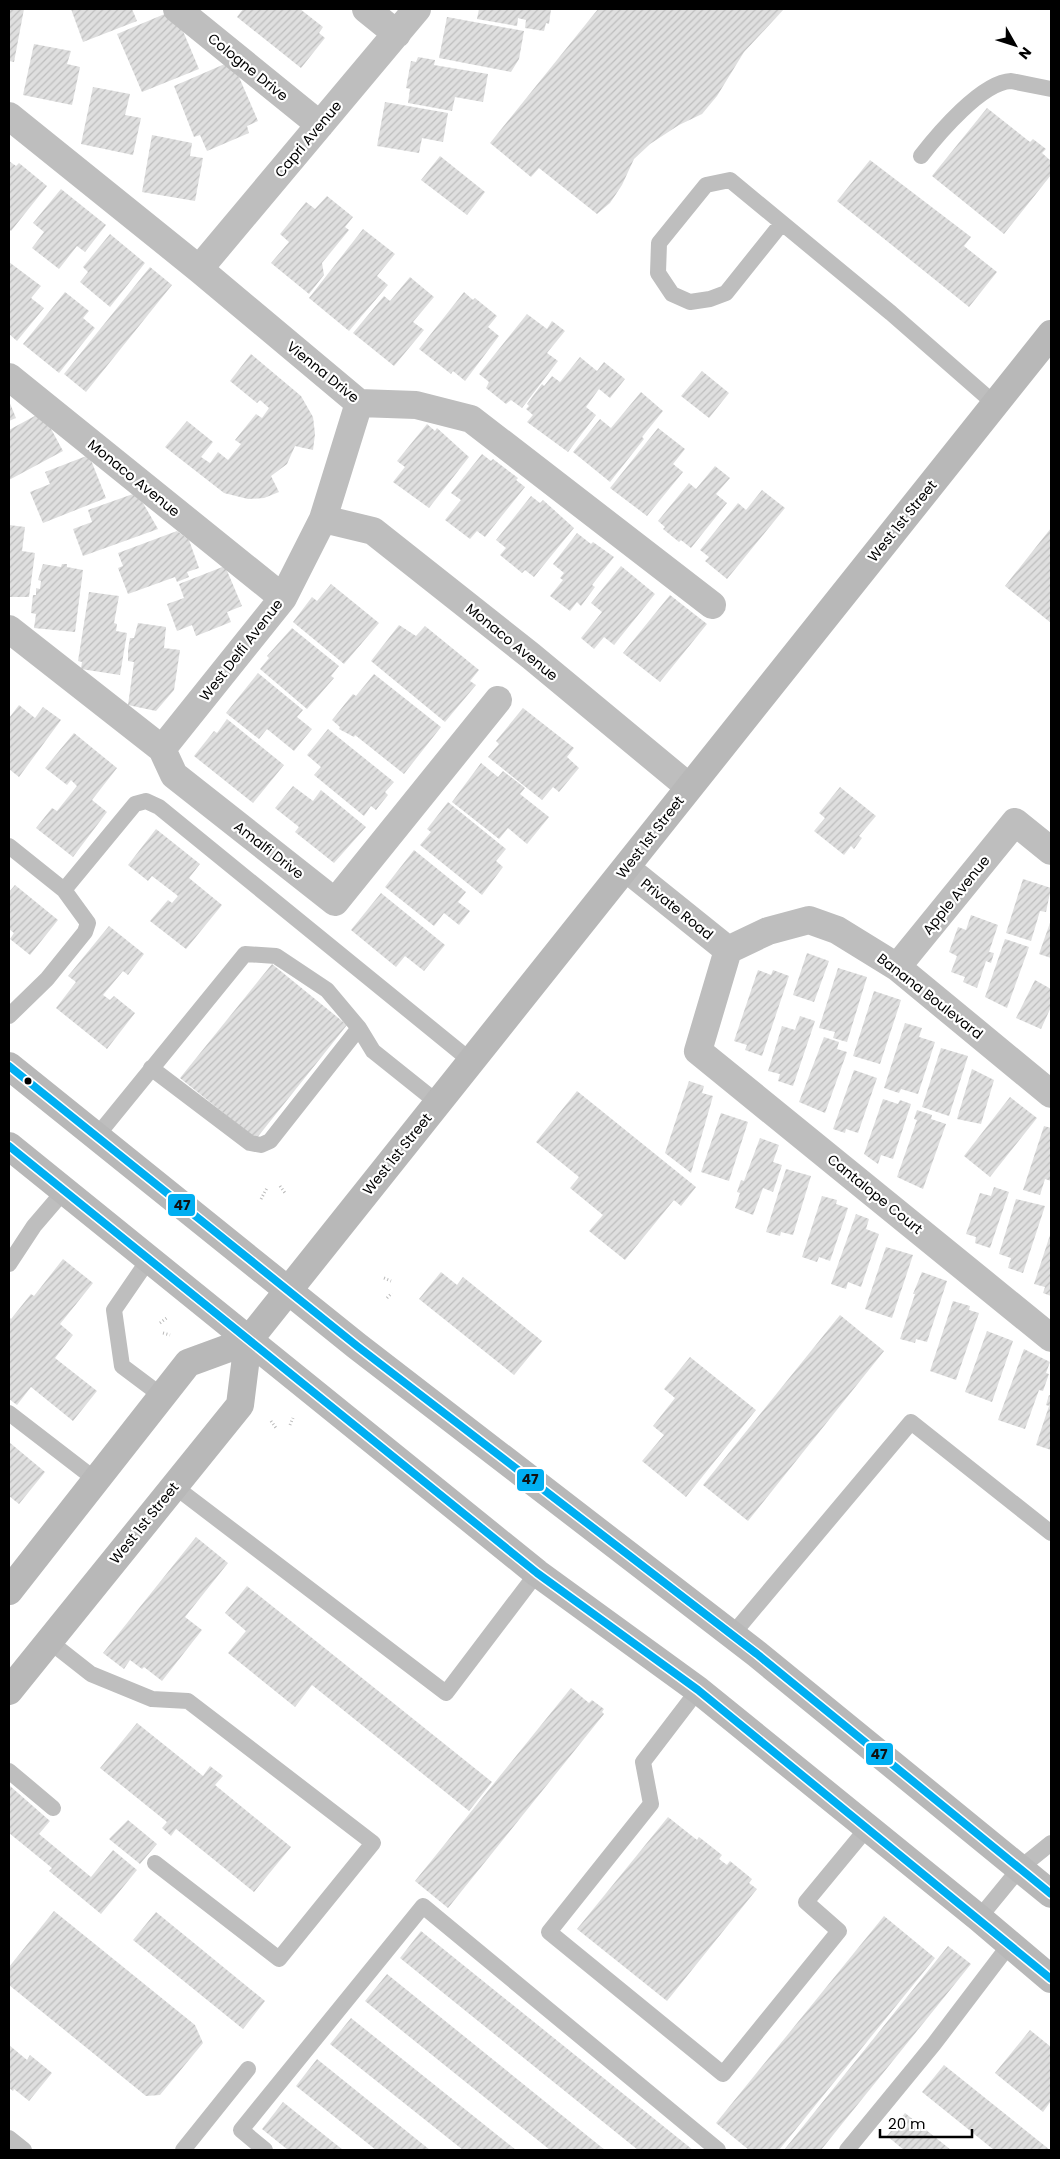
<svg xmlns="http://www.w3.org/2000/svg" width="1060" height="2159" viewBox="0 0 1060 2159" font-family="Poppins,sans-serif">
<style>
.building{fill:url(#building-hatch)}
.lines{fill:none;stroke-linecap:round;stroke-linejoin:round}
.path{stroke:#b9b9b9;stroke-width:3;stroke-dasharray:1 2.5;stroke-linecap:butt}
.service{stroke:#bebebe;stroke-width:16}
.minor{stroke:#bebebe;stroke-width:28}
.secondary{stroke:#b8b8b8;stroke-width:28}
.bus-1-casing{stroke:#fff;stroke-width:11}
.bus-1{stroke:#00aff2;stroke-width:8}
.bus-dot{fill:#000;stroke:#fff;stroke-width:2}
.labels{text-anchor:middle;dominant-baseline:central;stroke-width:4.5;stroke-linejoin:round;paint-order:stroke}
.street-label{font-size:14px;fill:#000;stroke:#fff}
.line-badge{stroke:#fff;stroke-width:2}
.pale-badge-label{font-size:14px;text-anchor:middle;font-weight:bold;fill:#111}
</style>
<defs>
<pattern id="building-hatch" width="6" height="6" patternUnits="userSpaceOnUse" patternTransform="scale(1.25)"><rect width="6" height="6" fill="#dfdfdf"/><path d="M-1 1l2-2M0 6l6-6M5 7l2-2" fill="none" stroke="#bebebe"/></pattern>
</defs>
<rect width="100%" height="100%" fill="#fff"/>
<!-- building -->
<path class="building" d="M9,9H24L14,62L9,61Z
M71,9H132L137,21L83,42Z
M243,9H300L323,27L319,33L325,38L301,68L237,17Z
M479,9H551L549,24L546,23L544,31L525,28L526,20L518,18L517,26L477,19Z
M598,9H784L744,52L717,96L702,114L679,125L650,144L634,159L622,185L610,203L597,214L539,168L531,177L490,143Z
M167,13L183,31L199,69L142,92L117,34Z
M447,17L524,31L519,59L511,72L439,58Z
M34,44L71,51L67,64L80,67L72,105L23,95Z
M418,57L435,60L434,65L488,74L483,102L455,97L452,111L408,103L410,89L406,88L411,61L416,62Z
M227,63L239,77L258,121L247,126L249,133L207,151L200,135L194,137L174,86Z
M93,87L130,94L125,115L141,118L133,155L81,144Z
M385,102L448,113L443,142L422,138L419,153L377,146Z
M987,108L1030,142L1033,139L1046,149L1042,153L1051,161V175L1004,234L932,176Z
M152,135L192,143L190,156L203,158L195,201L142,192Z
M440,156L485,192L467,215L421,180Z
M870,160L971,237L964,246L997,272L969,307L837,201Z
M9,161L16,166L19,163L47,186L11,231L9,229Z
M61,189L106,225L85,252L77,246L59,269L32,248L44,232L33,223Z
M327,196L353,217L345,227L349,230L322,263L324,275L309,294L271,263L289,242L280,234L306,202L315,209Z
M363,229L395,254L377,276L388,285L349,331L309,298Z
M110,234L145,263L110,307L80,282L88,272L83,267Z
M9,262L41,286L31,298L44,308L17,341L9,334Z
M150,267L172,285L86,392L64,374Z
M410,277L434,297L413,322L424,330L394,366L353,333L384,296L390,301Z
M65,292L89,311L83,318L95,328L59,373L23,344Z
M464,292L473,300L475,298L497,316L488,327L499,336L465,381L453,371L451,374L419,349Z
M527,314L547,329L552,321L565,331L547,353L558,361L522,408L511,400L506,404L486,388L489,382L479,374Z
M251,354L301,396L313,417L315,434L313,450L295,446L287,464L271,476L279,492L264,498L248,499L224,493L165,447L187,421L213,442L201,457L210,463L218,452L228,460L241,444L235,440L256,414L262,418L269,408L260,400L257,403L230,381Z
M580,357L597,371L604,362L625,379L610,398L599,389L586,407L596,415L568,452L527,422L533,415L526,409L529,406L527,404L542,384L544,386L552,376L560,382Z
M702,371L729,393L709,418L681,396Z
M641,392L663,411L642,437L644,439L610,482L573,452L600,419L611,428Z
M9,401L16,418L9,421Z
M42,412L63,451L9,480V430Z
M427,424L435,431L437,428L469,457L429,508L393,482L405,467L397,461Z
M658,428L685,449L673,464L683,472L647,516L610,488Z
M482,454L491,461L493,459L518,478L516,480L525,487L485,537L477,531L470,539L445,520L461,500L451,493Z
M89,455L106,498L43,523L30,492L50,484L45,472Z
M715,466L730,478L716,494L727,503L691,548L681,540L679,542L663,529L665,527L658,521L689,483L696,489Z
M762,490L785,508L727,579L705,561L709,557L700,550L738,503L746,510Z
M133,494L143,503L158,529L83,556L73,529L92,522L88,510Z
M531,496L540,503L543,500L574,528L534,577L525,570L522,573L500,555L506,548L496,540Z
M9,525L25,527L22,551L35,553L29,597H9Z
M1051,528V623L1005,586Z
M177,531L189,540L199,568L187,572L189,577L177,582L175,577L128,594L118,568L123,566L118,553Z
M577,533L591,544L593,542L614,557L592,585L595,587L581,606L577,602L570,611L550,596L563,580L560,578L564,573L553,564Z
M43,564L61,567L62,564H67V567L83,570L75,632L34,628L36,614L31,613L33,595H36V588L40,589L41,581L38,580Z
M225,566L242,606L227,612L231,622L196,636L192,625L177,631L167,604L184,598L179,584Z
M621,566L655,594L614,645L604,637L594,649L581,638L602,612L591,603Z
M331,584L379,623L344,664L293,622L312,597L317,601Z
M89,592L119,596L114,623L117,624L116,631L127,633L120,675L81,669L82,662L78,661Z
M670,595L707,624L660,682L623,653Z
M138,623L166,627L164,648L180,650L174,690L156,711L128,705L134,662L128,661V650L130,638H134Z
M399,625L416,636L425,626L479,670L470,681L476,685L445,722L371,661Z
M292,628L339,666L331,676L334,678L307,709L260,669L269,658L267,656Z
M258,673L303,710L297,717L312,729L294,751L267,729L259,739L226,713Z
M374,674L441,727L404,774L355,735L354,737L339,729L340,727L332,720L353,694L356,696Z
M19,705L35,718L43,707L61,720L19,777L9,769V718Z
M523,708L574,748L567,757L579,768L559,792L553,787L542,800L488,757L499,744L496,741Z
M227,719L284,765L253,803L194,756L214,731L217,733Z
M328,729L394,782L385,792L388,795L376,810L371,806L364,816L314,775L321,767L307,755Z
M74,733L117,768L92,800L107,812L73,857L36,828L52,808L57,811L77,786L71,780L67,785L45,768Z
M481,763L498,777L503,771L525,788L520,794L549,817L527,844L508,828L499,839L452,802Z
M293,786L313,801L321,790L366,827L334,863L295,832L299,827L275,808Z
M840,787L876,816L859,836L862,838L854,849L851,846L844,855L814,831L825,818L819,813Z
M448,802L506,849L496,861L503,867L482,895L420,845L431,832L427,829Z
M156,829L200,864L189,878L222,905L186,949L150,921L168,900L172,903L178,896L152,876L148,881L128,865Z
M414,850L466,892L458,902L470,911L459,925L444,913L434,926L385,887Z
M1023,879L1051,888L1046,912L1040,911L1031,941L1006,933Z
M15,885L58,920L30,955L10,939L14,933L9,929V892Z
M381,893L445,945L424,971L405,956L396,967L351,930Z
M971,915L998,925L989,952L994,953L991,963L986,961L977,988L963,982L965,977L951,972L957,956L949,952L958,927L966,930Z
M1051,920V958L1039,954Z
M109,926L144,954L128,975L123,971L103,995L110,1000L114,996L135,1013L107,1049L56,1008L76,982L68,976Z
M1005,939L1029,947L1007,1008L985,997Z
M807,953L829,961L814,1002L793,995Z
M272,964L347,1025L256,1139L180,1078Z
M838,968L867,977L847,1042L833,1038L835,1032L819,1028Z
M758,970L771,975L773,970L789,976L762,1056L745,1050L747,1045L734,1041Z
M1035,980L1051,989V1007L1041,1029L1016,1018Z
M874,991L901,1000L880,1064L853,1056Z
M800,1016L815,1021L793,1086L778,1081L780,1074L768,1071L782,1026L795,1030Z
M905,1023L922,1028L919,1037L935,1042L918,1094L901,1089L899,1093L884,1088Z
M824,1037L839,1042L837,1049L847,1052L825,1113L799,1102Z
M941,1048L968,1056L949,1116L922,1107Z
M972,1069L994,1080L981,1124L957,1119Z
M854,1070L877,1078L858,1133L846,1129L845,1133L833,1129Z
M689,1081L704,1086L702,1093L713,1096L691,1173L665,1153Z
M577,1091L696,1187L681,1206L674,1200L625,1260L589,1231L603,1215L570,1188L579,1177L536,1142Z
M1010,1097L1037,1118L990,1177L964,1156Z
M883,1099L898,1104L900,1100L911,1104L893,1159L881,1155L878,1164L864,1154Z
M917,1110L932,1115L931,1119L946,1124L923,1189L897,1177L917,1120L914,1119Z
M721,1113L748,1122L729,1181L701,1172Z
M1044,1126L1051,1128V1181L1045,1179L1040,1195L1023,1190Z
M760,1138L779,1145L773,1162L782,1165L773,1192L763,1188L753,1215L735,1208L740,1193L737,1192L741,1180L744,1181Z
M786,1169L811,1176L793,1235L781,1232L780,1236L766,1232Z
M994,1187L1009,1192L990,1248L975,1243L976,1237L966,1234L980,1193L991,1196Z
M822,1196L837,1200L836,1204L848,1208L830,1261L819,1257L817,1262L802,1257Z
M1016,1199L1045,1206L1023,1273L1008,1268L1011,1258L999,1254Z
M856,1214L869,1219L866,1229L879,1234L861,1287L848,1282L846,1289L831,1284Z
M1051,1232V1296L1043,1293L1045,1287L1034,1284Z
M886,1247L913,1255L892,1318L865,1309Z
M63,1259L93,1283L60,1324L73,1335L55,1358L97,1391L73,1421L31,1387L17,1405L9,1399V1317L11,1319L31,1294L34,1296Z
M441,1272L457,1285L463,1277L542,1341L514,1375L419,1299Z
M922,1272L947,1281L927,1342L916,1339L915,1343L900,1339L915,1294H913Z
M953,1301L970,1306L969,1310L979,1313L956,1380L930,1371Z
M840,1315L884,1351L748,1521L703,1485Z
M987,1331L1013,1341L992,1402L965,1392Z
M1024,1349L1050,1362L1046,1373L1049,1374L1043,1391L1039,1390L1025,1429L998,1420Z
M690,1357L756,1410L686,1497L642,1461L664,1435L653,1426L675,1398L664,1389Z
M1049,1395L1051,1396V1450L1036,1445L1049,1406L1046,1405Z
M9,1442L45,1472L19,1504L9,1496Z
M196,1537L228,1563L185,1617L202,1630L162,1681L144,1667L142,1669L130,1660L124,1669L103,1653Z
M247,1586L492,1782L469,1811L312,1685L295,1707L228,1653L246,1631L225,1613Z
M571,1688L589,1703L592,1700L604,1709L602,1712L604,1714L448,1908L415,1881Z
M137,1723L203,1776L210,1766L223,1776L215,1785L291,1847L254,1892L176,1829L171,1836L162,1828L167,1822L100,1768Z
M10,1786L50,1821L39,1834L91,1877L113,1850L137,1870L101,1914L49,1871L52,1868L9,1833Z
M668,1817L697,1840L699,1837L722,1855L719,1859L727,1865L730,1861L752,1879L749,1883L757,1889L667,2001L577,1929Z
M128,1820L157,1844L140,1864L109,1839Z
M54,1911L195,2025L203,2043L160,2095L146,2096L9,1985V1967Z
M156,1912L265,2001L243,2029L133,1940Z
M884,1916L935,1958L779,2150H749L716,2123Z
M421,1931L693,2150H638L400,1958Z
M948,1946L971,1964L821,2150H784Z
M387,1974L605,2150H550L365,2001Z
M351,2018L516,2150H463L330,2044Z
M1030,2030L1051,2047V2101L1043,2112L995,2073Z
M9,2045L27,2060L30,2055L52,2073L29,2101L14,2089L13,2091L9,2088Z
M317,2059L430,2150H376L296,2086Z
M944,2065L1050,2150H994L922,2092Z
M283,2102L343,2150H288L262,2129Z
M905,2113L951,2150H904L887,2136Z"/>
<g class="lines">
<!-- path -->
<path class="path" d="M280,1186L285,1193
M261,1199L267,1188
M384,1278L391,1281
M387,1298L392,1293
M160,1323L168,1317
M163,1333L170,1335
M271,1421L276,1428
M290,1425L293,1418"/>
<!-- service -->
<path class="service" d="M921,156C938,134 982,82 1011,81L1051,89
M782,223L726,293L710,299L690,302L672,294L658,273L659,243L706,185L730,180L891,313L995,404
M9,846L64,890L88,923L85,932L47,979L9,1016
M64,890L135,804L146,801L159,807L471,1061
M151,1068L250,1143L261,1145L270,1141L359,1028
M96,1137L245,954L276,956L327,990L359,1028L373,1051L438,1103
M149,1259L114,1310L122,1366L162,1396
M9,1264L34,1226L64,1191
M9,1413L96,1480
M174,1486L446,1693L537,1573
M732,1635L911,1422L1051,1533
M49,1641L91,1674L152,1699L188,1701L373,1843L279,1959L155,1863
M698,1690L643,1762L651,1804L549,1932L723,2074L839,1931L806,1902L868,1827
M9,1771L53,1808
M979,1918L1020,1868L1051,1843
M9,2138L24,2150
M183,2150L248,2069
M265,2150L241,2130L423,1906L718,2150
M847,2150L934,2044L1010,1944"/>
<!-- minor -->
<path class="minor" d="M177,9L320,125
M366,9L397,34
M9,116L199,269L359,403L416,405L471,419L712,605
M199,269L417,9
M9,377L283,598
M323,519L373,531L531,656L689,787
M9,629L162,749L174,775L335,902L498,700
M162,749L283,598L323,519L359,403
M626,868L728,950
M897,967L1015,822L1051,851
M1051,1094L897,967L837,930L809,920L768,931L728,950L698,1051L1051,1338"/>
<!-- secondary -->
<path class="secondary" d="M9,1066L357,1346L757,1654L1051,1894
M9,1146L537,1573L698,1690L979,1918L1051,1979
M9,1591L188,1363L248,1341L1051,334
M9,1691L240,1405L248,1341"/>
<defs>
<path id="bus-1" d="M9,1066L357,1346L757,1654L1051,1894
M9,1146L537,1573L698,1690L1051,1979"/>
</defs>
<!-- bus-1 casing -->
<use href="#bus-1" class="bus-1-casing"/>
<!-- bus-1 -->
<use href="#bus-1" class="bus-1"/>
</g>
<!-- markers -->
<circle class="bus-dot" cx="28" cy="1081" r="4.5"/>
<g class="labels">
<!-- street labels -->
<g class="street-label">
<text transform="translate(248 67) rotate(39)">Cologne Drive</text>
<text transform="translate(308 139) rotate(-50)">Capri Avenue</text>
<text transform="translate(323 372) rotate(39)">Vienna Drive</text>
<text transform="translate(134 478) rotate(39)">Monaco Avenue</text>
<text transform="translate(902 521) rotate(-51)">West 1st Street</text>
<text transform="translate(512 642) rotate(39)">Monaco Avenue</text>
<text transform="translate(241 650) rotate(-52)">West Delfi Avenue</text>
<text transform="translate(650 837) rotate(-52)">West 1st Street</text>
<text transform="translate(269 850) rotate(38)">Amalfi Drive</text>
<text transform="translate(956 895) rotate(-51)">Apple Avenue</text>
<text transform="translate(677 909) rotate(39)">Private Road</text>
<text transform="translate(930 996) rotate(38)">Banana Boulevard</text>
<text transform="translate(397 1154) rotate(-51)">West 1st Street</text>
<text transform="translate(875 1194) rotate(39)">Cantalope Court</text>
<text transform="translate(144 1523) rotate(-51)">West 1st Street</text>
</g>
</g>
<g class="line-badge">
<rect x="167" y="1193" width="29" height="24" rx="5" fill="#00aff2"/>
<rect x="516" y="1468" width="29" height="24" rx="5" fill="#00aff2"/>
<rect x="865" y="1742" width="29" height="24" rx="5" fill="#00aff2"/>
</g>
<g class="pale-badge-label">
<text x="182" y="1210">47</text>
<text x="530" y="1484">47</text>
<text x="879" y="1759">47</text>
</g>
<!-- border -->
<rect width="1060" height="2159" fill="none" stroke="#000000" stroke-width="20"/>
<!-- north arrow -->
<g transform="translate(1015 45) rotate(129)" stroke="#ffffff" stroke-width="4" paint-order="stroke">
<path d="M0-4L9 19L0 12L-9 19Z" fill="#000000"/>
<text y="-8" font-size="14" font-weight="bold" text-anchor="middle" fill="#000000">N</text>
</g>
<!-- scale -->
<path d="M880 2129v8h92v-8" fill="none" stroke="#000000" stroke-width="2.5"/>
<text x="888" y="2129" font-size="15" fill="#000000" stroke="#ffffff" stroke-width="4" paint-order="stroke">20 m</text>
</svg>
